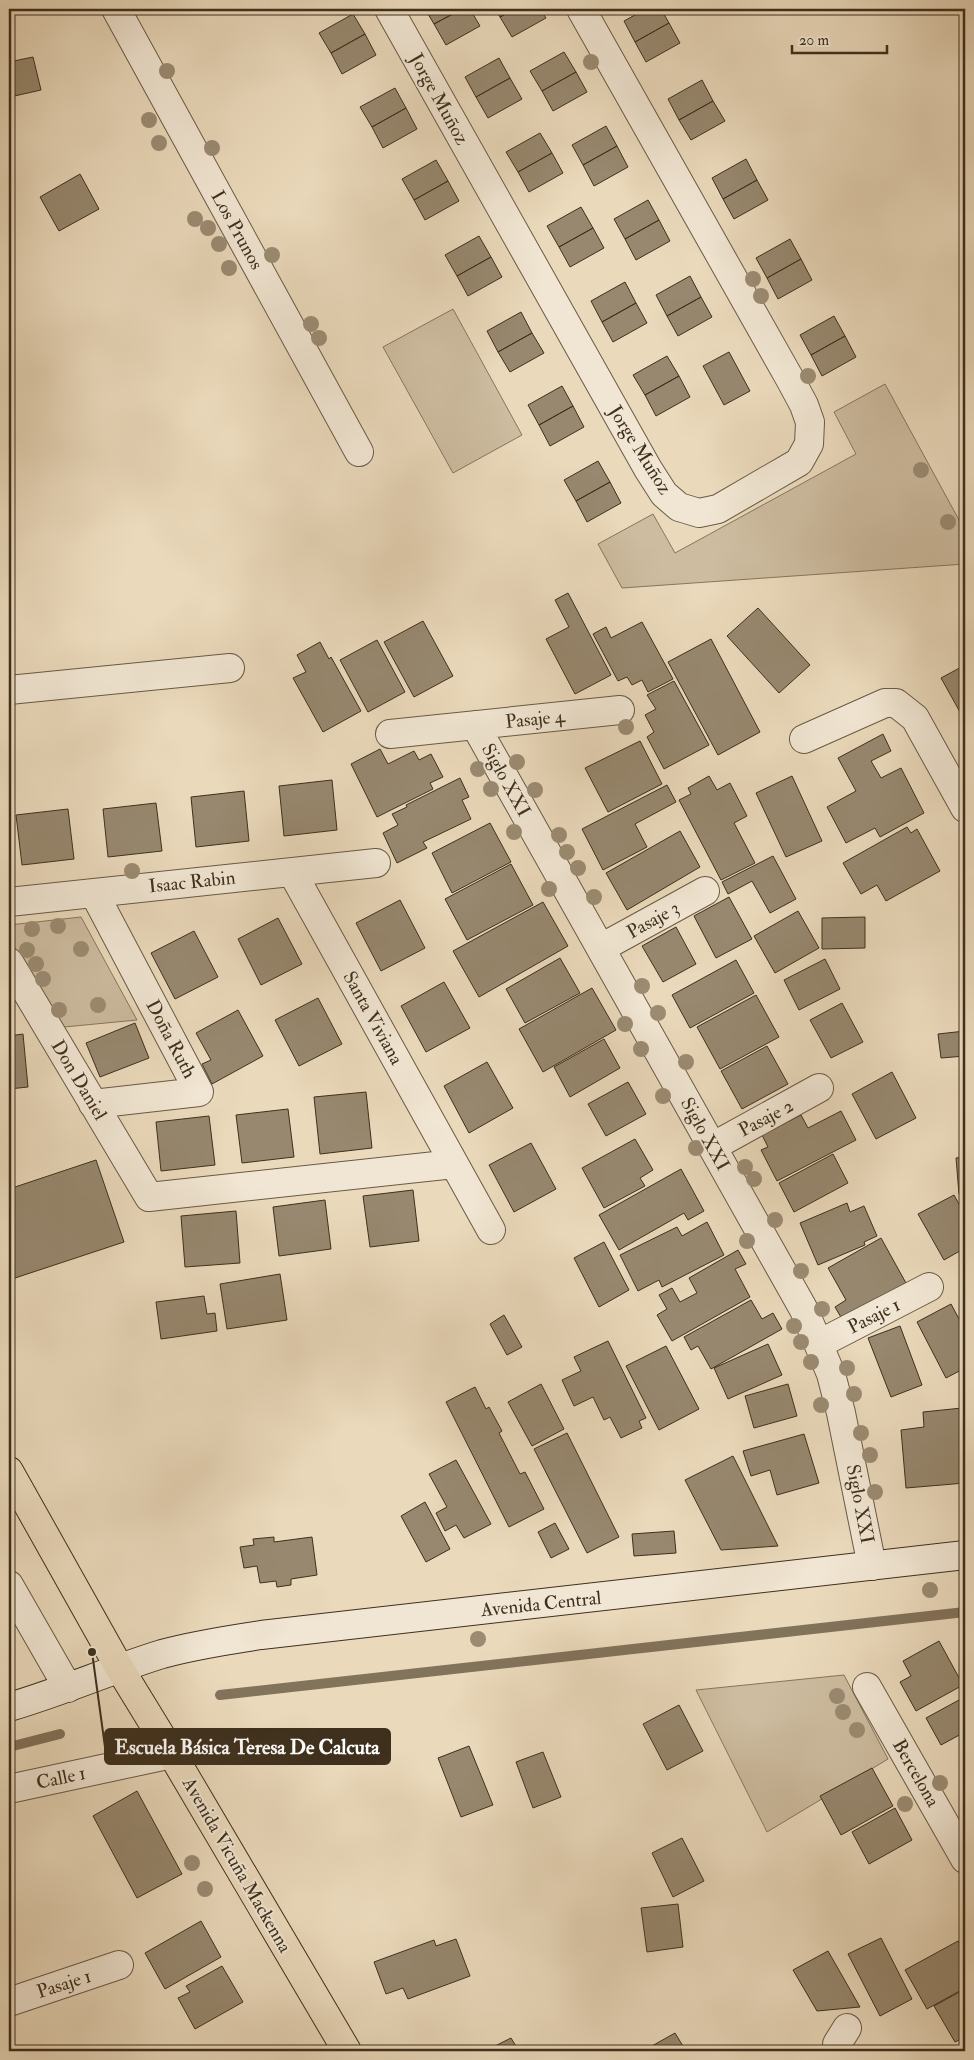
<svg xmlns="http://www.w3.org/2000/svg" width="974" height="2060" viewBox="0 0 974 2060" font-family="'IM FELL Double Pica',serif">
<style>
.green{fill:#cdbca0;stroke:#86765e}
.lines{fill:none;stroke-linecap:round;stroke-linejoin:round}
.stream{stroke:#82735b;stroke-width:10}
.building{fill:#97886f;stroke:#3e301d}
.street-casing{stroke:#695a44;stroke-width:30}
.secondary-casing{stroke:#3e301d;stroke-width:30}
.primary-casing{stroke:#3e301d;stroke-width:30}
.street{stroke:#f1e6d3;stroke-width:28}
.secondary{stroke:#f1e6d3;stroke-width:28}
.primary{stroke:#ead9bb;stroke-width:28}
.tree{fill:#9b8b72}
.labels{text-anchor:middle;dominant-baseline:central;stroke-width:4;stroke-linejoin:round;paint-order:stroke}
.street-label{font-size:19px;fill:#3e301d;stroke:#f1e6d3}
.leader{fill:none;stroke:#3e301d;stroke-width:2}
.callout-dot{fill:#3e301d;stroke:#f1e6d3;stroke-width:2}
.callout{fill:#3e301d;stroke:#3e301d;stroke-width:2}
.callout-label{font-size:20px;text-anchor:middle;font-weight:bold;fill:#fff}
</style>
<rect width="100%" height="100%" fill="#ead9bb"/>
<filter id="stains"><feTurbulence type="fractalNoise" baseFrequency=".004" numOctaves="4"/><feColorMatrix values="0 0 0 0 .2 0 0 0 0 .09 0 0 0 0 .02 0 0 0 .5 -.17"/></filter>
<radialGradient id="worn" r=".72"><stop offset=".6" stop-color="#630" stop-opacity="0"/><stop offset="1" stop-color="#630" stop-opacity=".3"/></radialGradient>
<!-- green -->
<path class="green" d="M453,309L522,435L453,473L383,347Z
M885,384L965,531V564L622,588L598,544L653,514L675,553L856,454L834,412Z
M81,917L137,1020L64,1027L9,939V925Z
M844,1675L888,1759L767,1832L696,1690Z"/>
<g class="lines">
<!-- stream -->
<path class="stream" d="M220,1695L965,1612
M9,1747L60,1734"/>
</g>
<!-- building -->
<path class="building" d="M425,9H462L434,24Z
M462,9H470L480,26L446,45L434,24Z
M495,9H515L500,17Z
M515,9H540L546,18L512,37L500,17Z
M646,9H661L669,23L635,42L624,21Z
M353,14L365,34L331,53L319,33Z
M669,23L680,43L646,62L635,42Z
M365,34L376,55L342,74L331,53Z
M564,52L576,72L542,91L530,71Z
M33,57L41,90L10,97L9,62Z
M499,58L510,78L476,97L465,77Z
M576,72L587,92L553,111L542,91Z
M510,78L522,99L488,118L476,97Z
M702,80L713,101L679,120L668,99Z
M395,88L406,108L372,127L360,107Z
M713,101L725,121L691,140L679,120Z
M406,108L417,129L383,148L372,127Z
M606,126L617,146L583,165L572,145Z
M540,133L552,153L518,172L506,152Z
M617,146L628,167L594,186L583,165Z
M552,153L563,173L529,192L518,172Z
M746,159L757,180L723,199L712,178Z
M436,160L448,181L414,200L402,179Z
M80,174L99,209L59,231L40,197Z
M757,180L768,200L734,219L723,199Z
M448,181L459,201L425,220L414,200Z
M648,200L659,220L625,239L614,219Z
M581,207L593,228L559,247L547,226Z
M659,220L670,241L636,260L625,239Z
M593,228L604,248L570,267L559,247Z
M479,236L491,257L457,276L445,255Z
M790,239L801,259L767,278L756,258Z
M491,257L502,277L468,296L457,276Z
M801,259L812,280L778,299L767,278Z
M690,276L701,297L667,316L656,295Z
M625,282L636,303L602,322L591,301Z
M701,297L712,317L678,336L667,316Z
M636,303L647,323L613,342L602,322Z
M521,312L532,333L498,352L487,331Z
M834,316L845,336L811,355L800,335Z
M532,333L544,353L510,372L498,352Z
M845,336L856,357L822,376L811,355Z
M729,352L750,391L724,405L703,366Z
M667,356L679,376L645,395L633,375Z
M679,376L690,397L656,416L645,395Z
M562,386L573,406L539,425L528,405Z
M573,406L584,427L550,446L539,425Z
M598,461L610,482L576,501L564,480Z
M610,482L621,503L587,522L576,501Z
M568,593L611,675L575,694L546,639L569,627L555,600Z
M758,608L810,665L779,693L727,636Z
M423,621L453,676L414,697L384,642Z
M642,622L673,679L648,692L642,680L632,685L627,677L618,681L593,634L606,627L611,638Z
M711,639L760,732L718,755L668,662Z
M377,640L405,692L368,712L340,660Z
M320,642L329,659L331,657L361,711L323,732L293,678L306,672L297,655Z
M965,665V721L941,678Z
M674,681L709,745L664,769L647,737L654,732L645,715L656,709L647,695Z
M883,734L891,751L871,761L881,778L901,768L924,813L880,837L875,828L846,843L827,807L856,791L838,758Z
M640,741L662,784L608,812L585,768Z
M380,749L388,764L414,751L419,760L431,754L443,777L430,783L433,789L377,817L351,764Z
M709,776L717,790L730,783L747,816L734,823L755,863L721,880L679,800L691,794L688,788Z
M792,776L822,841L786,857L756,793Z
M460,778L469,797L462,800L471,819L423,842L427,848L397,863L383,833L398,825L392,814L407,807L406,805Z
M332,780L337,830L284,836L279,786Z
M667,785L676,802L635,824L647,847L603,870L582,829Z
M244,791L249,841L196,847L191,797Z
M156,803L162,851L108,857L103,809Z
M68,809L74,859L22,865L16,815Z
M490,823L511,862L452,893L432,853Z
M907,827L911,833L917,829L940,871L886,901L877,885L861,894L843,863Z
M680,831L700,867L627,910L606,873Z
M773,856L796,899L770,913L752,881L728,894L722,882Z
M511,864L533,905L467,940L445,899Z
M729,897L752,939L716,958L694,916Z
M400,900L425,948L381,971L356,923Z
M543,902L568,946L479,997L453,951Z
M798,911L819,948L775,973L754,936Z
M865,917V948L822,949V918Z
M278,918L302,964L261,985L238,939Z
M676,927L696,964L663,982L642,946Z
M194,931L218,977L175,999L151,953Z
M560,958L580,993L525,1023L506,989Z
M825,959L840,989L799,1010L784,980Z
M736,960L754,993L690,1028L672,995Z
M444,982L470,1028L426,1052L401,1006Z
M592,988L616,1030L543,1072L519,1029Z
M756,995L779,1037L720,1069L697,1027Z
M318,998L342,1044L299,1066L275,1020Z
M842,1003L863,1042L831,1058L810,1020Z
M238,1010L263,1056L212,1084L202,1064L211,1060L196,1033Z
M135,1023L149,1058L100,1077L86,1043Z
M965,1031V1056L941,1058L938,1034Z
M23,1034L28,1087L9,1089V1036Z
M604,1039L620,1068L570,1097L554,1067Z
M767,1046L788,1084L742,1109L721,1071Z
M487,1062L513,1108L469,1133L444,1086Z
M892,1072L916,1118L876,1139L852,1094Z
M628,1082L646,1114L606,1136L588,1104Z
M366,1092L372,1148L320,1154L314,1097Z
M288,1109L294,1157L242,1163L236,1115Z
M841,1111L856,1140L777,1181L761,1150L768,1147L762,1135L801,1115L808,1128Z
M209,1116L215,1165L161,1171L156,1122Z
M635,1139L653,1170L640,1178L645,1186L604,1208L582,1168Z
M531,1143L556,1189L514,1212L489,1165Z
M833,1154L848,1183L794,1212L779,1183Z
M965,1157V1193L959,1194L956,1158Z
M96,1160L124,1242L9,1280V1189Z
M681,1169L704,1211L688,1220L684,1213L619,1250L599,1215Z
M413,1190L419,1241L370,1247L363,1196Z
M954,1195L965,1215V1248L944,1260L918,1214Z
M325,1200L331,1249L279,1256L273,1207Z
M847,1203L850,1212L864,1206L877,1236L864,1242L865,1245L818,1265L800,1223Z
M236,1211L240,1263L185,1267L181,1216Z
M707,1222L724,1255L662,1287L659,1280L638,1291L620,1255L677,1227L682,1236Z
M881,1238L906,1283L842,1319L835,1307L846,1300L828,1268Z
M604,1242L629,1290L599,1307L574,1258Z
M738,1250L746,1264L735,1269L750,1297L672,1341L657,1315L667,1309L659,1295L672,1288L680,1302L697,1293L689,1278Z
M280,1274L287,1320L227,1329L220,1284Z
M204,1296L207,1314L215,1313L217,1331L161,1339L156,1302Z
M751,1300L762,1319L773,1313L782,1329L711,1369L698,1346L691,1350L684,1337Z
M951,1304L965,1330V1368L946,1378L917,1322Z
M504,1315L522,1347L507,1355L490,1324Z
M900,1326L922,1385L891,1397L868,1338Z
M608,1341L646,1418L639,1421L642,1428L621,1438L610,1417L604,1420L593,1397L574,1406L562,1380L581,1371L574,1357Z
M768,1344L782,1375L728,1399L714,1368Z
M666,1346L699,1409L659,1430L626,1366Z
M541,1384L564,1429L532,1446L508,1402Z
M788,1384L797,1416L754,1428L745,1396Z
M475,1387L486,1409L489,1407L502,1431L499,1433L520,1474L525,1472L544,1509L509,1527L446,1402Z
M962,1408L965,1445V1483L906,1488L901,1430L924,1427L923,1412Z
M567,1433L619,1537L587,1553L534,1449Z
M804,1434L819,1483L777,1495L770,1470L751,1476L743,1451Z
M733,1456L778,1546L721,1550L685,1480Z
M456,1460L491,1524L464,1538L456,1525L445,1531L436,1513L447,1507L429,1474Z
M425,1502L450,1549L426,1562L401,1516Z
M555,1523L569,1549L551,1558L538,1532Z
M674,1531L676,1553L634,1556L632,1534Z
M274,1537V1542L312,1537L317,1575L291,1579V1585L277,1587L276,1581L260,1583L257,1566L244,1568L240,1547L254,1545L253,1539Z
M939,1641L963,1685L916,1711L900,1682L911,1676L903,1661Z
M959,1700L965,1712V1732L941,1745L926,1718Z
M679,1705L703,1751L667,1770L643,1724Z
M469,1746L493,1805L461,1817L438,1758Z
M543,1752L561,1797L533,1808L516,1762Z
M872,1768L893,1806L841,1835L820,1796Z
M137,1791L182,1874L137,1898L93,1816Z
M895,1808L912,1840L869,1864L852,1832Z
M682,1838L704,1881L673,1897L652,1853Z
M678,1904L683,1947L647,1952L641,1908Z
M201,1921L221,1957L165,1989L145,1953Z
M881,1938L912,1999L880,2016L848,1954Z
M456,1939L470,1976L408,1999L403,1988L386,1994L374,1962L434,1940L436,1946Z
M958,1941L965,1953V1988L927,2009L905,1970Z
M828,1951L860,2007L817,2011L793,1970Z
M222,1966L243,2002L195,2029L178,1998L190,1992L186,1986Z
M965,1989V2037L955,2042L934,2006Z
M675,2033L686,2051H643Z
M511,2038L519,2051H492L491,2048Z"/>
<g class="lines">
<defs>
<path id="street" d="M116,9L359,452
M389,9L648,469L664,494L679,507L699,513L718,509L799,462L809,444L810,422L804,405L790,379L581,9
M9,690L230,668
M475,725L804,1310L831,1374L841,1413L872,1566
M390,734L620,710
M804,739L885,703H896L915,718L965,808
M292,872L491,1230
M9,902L376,863
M601,948L705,891
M9,962L149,1197L454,1164
M93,1104L199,1092L94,893
M712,1147L819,1088
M819,1344L929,1287
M9,1585L68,1688
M867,1687L965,1859
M9,1789L172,1754
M9,2002L119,1965
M837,2051V2044L847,2028"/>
<path id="secondary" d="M9,1707C61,1692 110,1670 162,1654C194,1645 228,1640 261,1635L965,1555"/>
<path id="primary" d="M9,1471L120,1669L172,1754L347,2051"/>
</defs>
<!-- street casing -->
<use href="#street" class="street-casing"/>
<!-- secondary casing -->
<use href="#secondary" class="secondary-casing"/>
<!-- primary casing -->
<use href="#primary" class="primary-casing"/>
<!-- street -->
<use href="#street" class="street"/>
<!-- secondary -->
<use href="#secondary" class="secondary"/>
<!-- primary -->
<use href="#primary" class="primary"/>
</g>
<!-- trees -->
<g class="tree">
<circle cx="591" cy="62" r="8"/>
<circle cx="167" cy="71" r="8"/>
<circle cx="149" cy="120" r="8"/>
<circle cx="159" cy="143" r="8"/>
<circle cx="212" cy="148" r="8"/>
<circle cx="195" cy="219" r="8"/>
<circle cx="208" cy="228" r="8"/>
<circle cx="219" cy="244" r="8"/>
<circle cx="272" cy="255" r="8"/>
<circle cx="229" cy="268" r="8"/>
<circle cx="753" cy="279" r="8"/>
<circle cx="761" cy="296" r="8"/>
<circle cx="311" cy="324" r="8"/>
<circle cx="319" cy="338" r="8"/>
<circle cx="808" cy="376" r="8"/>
<circle cx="921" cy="470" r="8"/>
<circle cx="948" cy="522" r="8"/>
<circle cx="626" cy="727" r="8"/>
<circle cx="517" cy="762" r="8"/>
<circle cx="478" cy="769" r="8"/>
<circle cx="491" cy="789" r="8"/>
<circle cx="535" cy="790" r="8"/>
<circle cx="514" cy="832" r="8"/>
<circle cx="559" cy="835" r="8"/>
<circle cx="567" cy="852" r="8"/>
<circle cx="578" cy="868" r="8"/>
<circle cx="132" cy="871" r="8"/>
<circle cx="549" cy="889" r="8"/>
<circle cx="594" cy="897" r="8"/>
<circle cx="58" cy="926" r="8"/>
<circle cx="32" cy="929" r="8"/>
<circle cx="81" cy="949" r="8"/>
<circle cx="27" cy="950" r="8"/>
<circle cx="36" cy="964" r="8"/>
<circle cx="43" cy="979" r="8"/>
<circle cx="642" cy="986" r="8"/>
<circle cx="98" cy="1005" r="8"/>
<circle cx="59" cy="1010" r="8"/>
<circle cx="658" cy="1013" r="8"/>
<circle cx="625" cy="1024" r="8"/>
<circle cx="641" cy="1049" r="8"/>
<circle cx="686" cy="1062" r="8"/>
<circle cx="663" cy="1096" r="8"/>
<circle cx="696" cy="1148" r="8"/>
<circle cx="745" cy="1167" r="8"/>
<circle cx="754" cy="1179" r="8"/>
<circle cx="775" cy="1220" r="8"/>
<circle cx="747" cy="1241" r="8"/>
<circle cx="801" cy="1271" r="8"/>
<circle cx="822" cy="1309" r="8"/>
<circle cx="794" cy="1326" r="8"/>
<circle cx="801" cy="1342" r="8"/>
<circle cx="811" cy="1362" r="8"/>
<circle cx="847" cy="1368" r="8"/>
<circle cx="854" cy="1394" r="8"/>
<circle cx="821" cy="1405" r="8"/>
<circle cx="861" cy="1433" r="8"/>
<circle cx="870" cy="1455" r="8"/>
<circle cx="875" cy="1492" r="8"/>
<circle cx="930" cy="1590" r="8"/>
<circle cx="478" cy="1639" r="8"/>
<circle cx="837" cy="1696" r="8"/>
<circle cx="843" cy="1712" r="8"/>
<circle cx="857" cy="1730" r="8"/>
<circle cx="940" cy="1783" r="8"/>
<circle cx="905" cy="1804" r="8"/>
<circle cx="192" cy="1863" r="8"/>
<circle cx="205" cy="1889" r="8"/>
</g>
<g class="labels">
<!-- street labels -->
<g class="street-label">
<text transform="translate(439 99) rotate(61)">Jorge Muñoz</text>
<text transform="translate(237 230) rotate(61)">Los Prunos</text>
<text transform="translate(640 450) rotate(58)">Jorge Muñoz</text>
<text transform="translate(535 719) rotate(-6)">Pasaje 4</text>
<text transform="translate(506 780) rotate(61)">Siglo XXI</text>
<text transform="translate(192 882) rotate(-6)">Isaac Rabin</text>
<text transform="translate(653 920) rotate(-29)">Pasaje 3</text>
<text transform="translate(373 1018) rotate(61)">Santa Viviana</text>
<text transform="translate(171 1039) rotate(62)">Doña Ruth</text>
<text transform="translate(79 1080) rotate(59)">Don Daniel</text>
<text transform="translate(766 1118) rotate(-28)">Pasaje 2</text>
<text transform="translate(705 1134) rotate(61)">Siglo XXI</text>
<text transform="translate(874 1316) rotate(-27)">Pasaje 1</text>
<text transform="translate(860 1504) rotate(79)">Siglo XXI</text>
<text transform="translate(541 1604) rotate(-6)">Avenida Central</text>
<text transform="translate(916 1773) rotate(60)">Bercelona</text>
<text transform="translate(61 1778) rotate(-12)">Calle 1</text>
<text transform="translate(237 1865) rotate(60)">Avenida Vicuña Mackenna</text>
<text transform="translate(64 1984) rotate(-18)">Pasaje 1</text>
</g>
</g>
<!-- callouts -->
<path class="leader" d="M92 1652L105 1747"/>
<circle class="callout-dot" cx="92" cy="1652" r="5"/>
<rect class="callout" x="105" y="1729" width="285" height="35" rx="5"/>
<g class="callout-label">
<text x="247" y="1754">Escuela Básica Teresa De Calcuta</text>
</g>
<!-- margin -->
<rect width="974" height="2060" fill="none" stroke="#ead9bb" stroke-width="30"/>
<rect x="10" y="10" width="954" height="2040" fill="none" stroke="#3e301d" stroke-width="2.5"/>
<rect x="15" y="15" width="944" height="2030" fill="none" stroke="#3e301d"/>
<!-- scale -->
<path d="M792 45v8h95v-8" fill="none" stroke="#3e301d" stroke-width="2.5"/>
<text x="799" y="45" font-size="15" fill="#3e301d" stroke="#f1e6d3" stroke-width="4" paint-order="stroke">20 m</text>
<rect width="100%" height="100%" filter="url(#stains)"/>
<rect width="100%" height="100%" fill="url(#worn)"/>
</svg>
